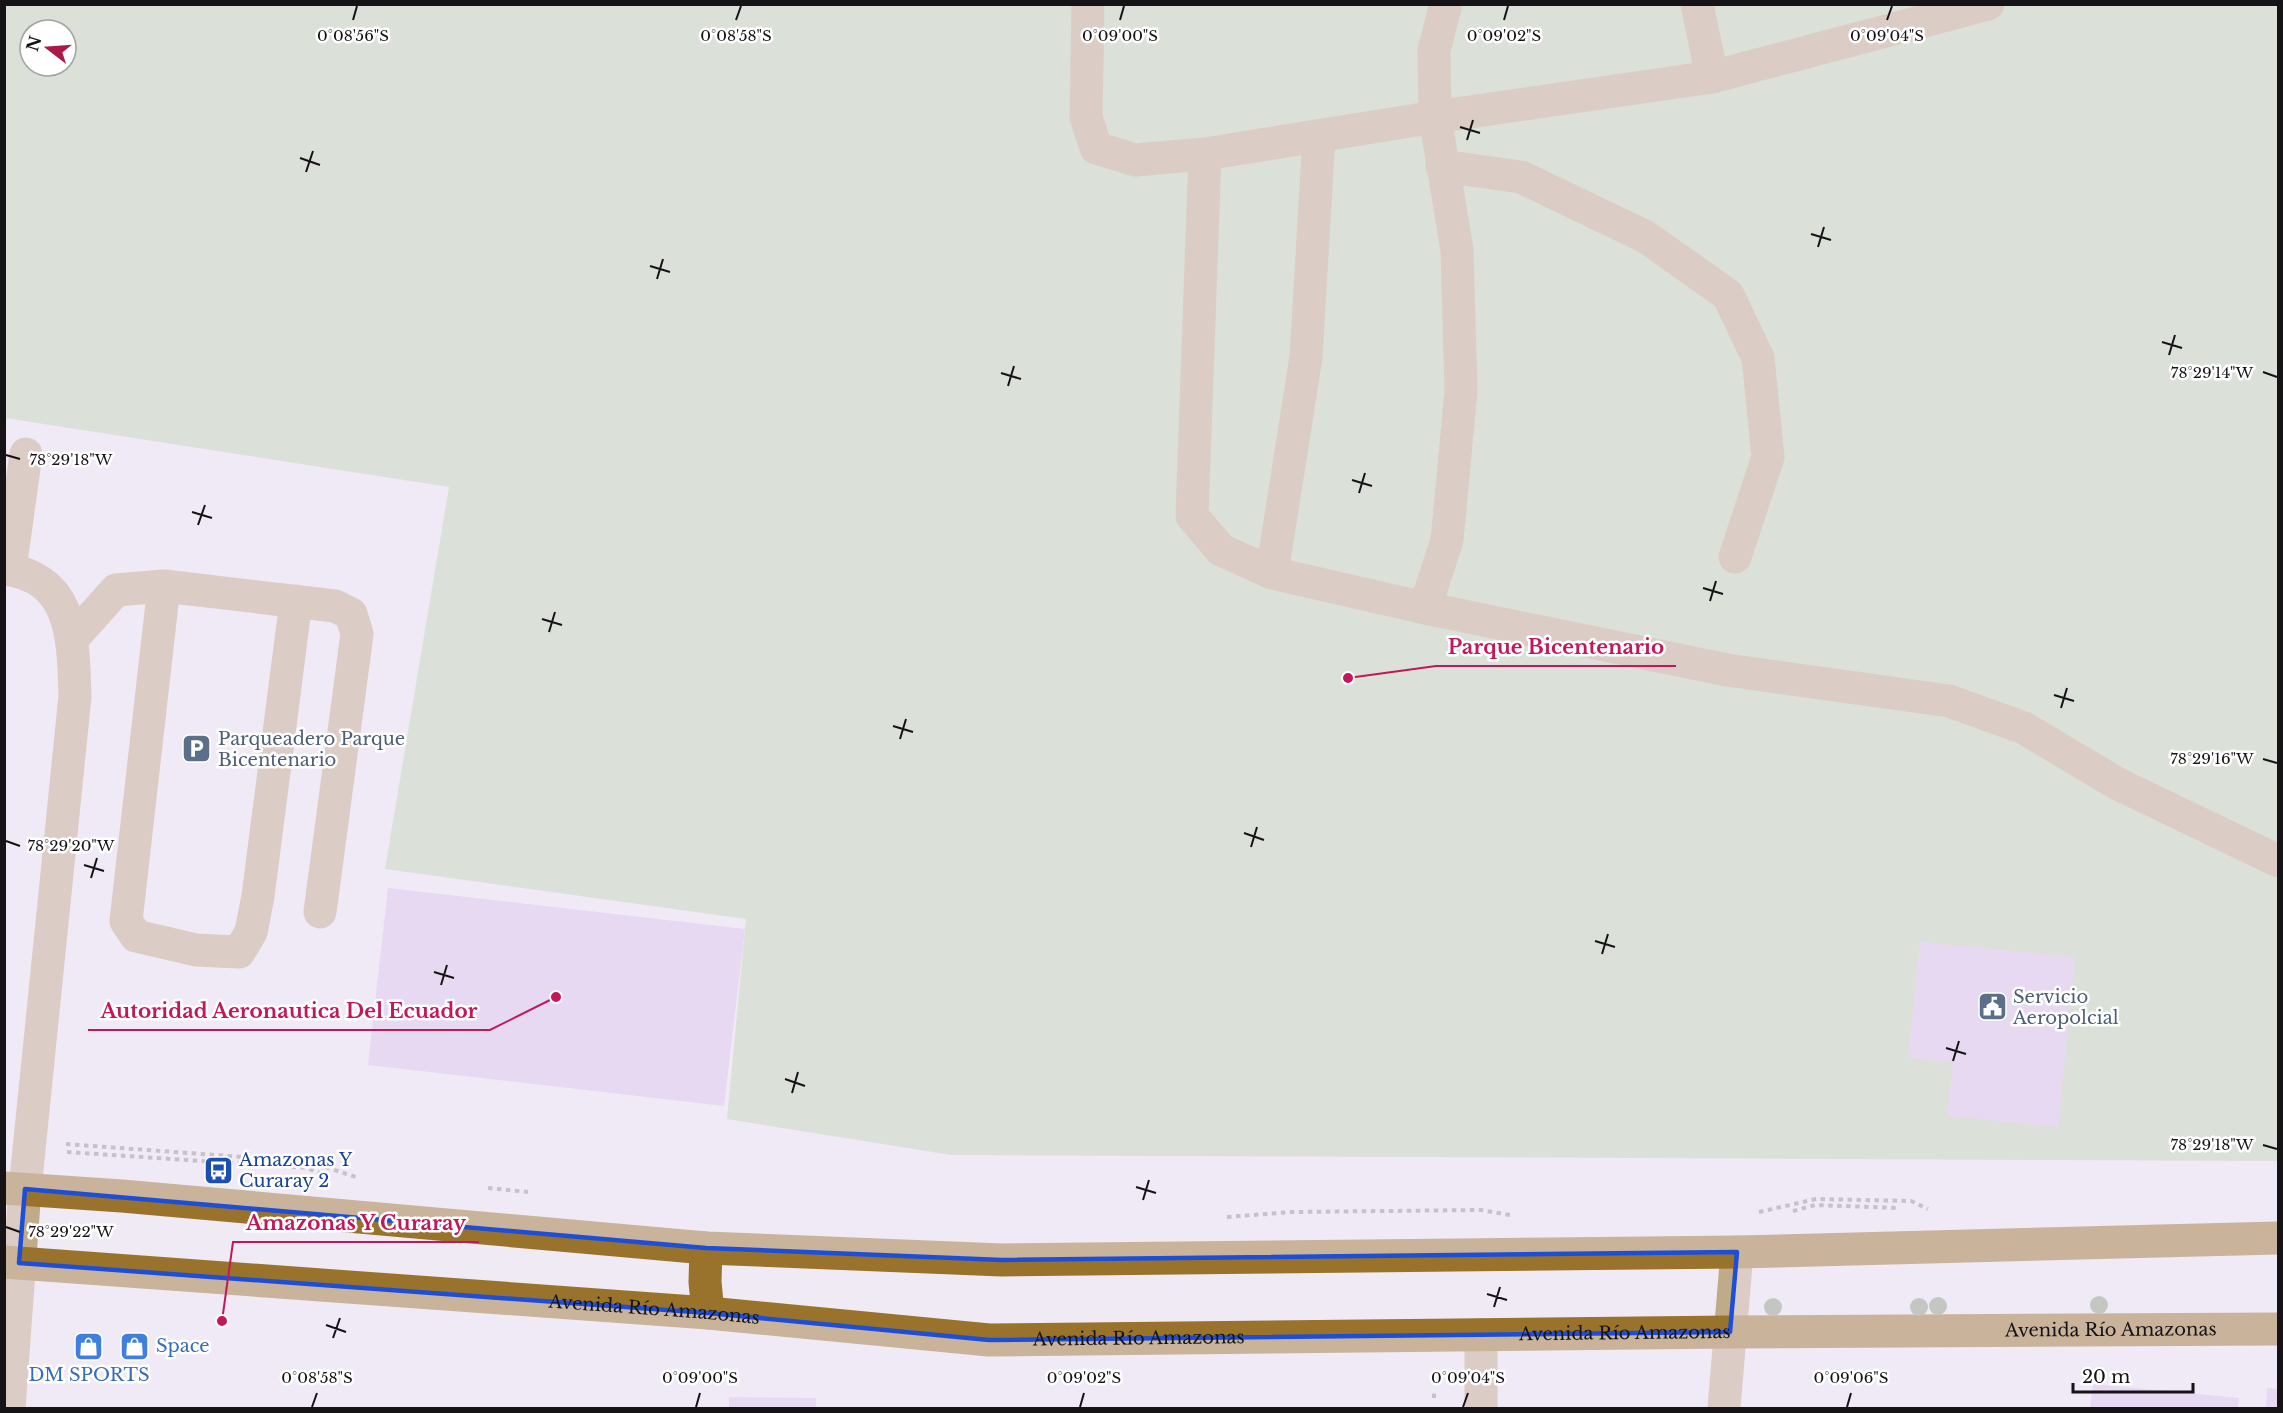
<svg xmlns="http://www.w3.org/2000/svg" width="2283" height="1413" viewBox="0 0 2283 1413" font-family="'Libre Baskerville',serif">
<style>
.green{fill:#c2d6b4;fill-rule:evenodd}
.building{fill:#dcc5eb}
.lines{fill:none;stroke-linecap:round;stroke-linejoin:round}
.path{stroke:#959198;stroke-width:4;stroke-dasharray:4.5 4.5;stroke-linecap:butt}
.minor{stroke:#c0ab89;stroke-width:33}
.major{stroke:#99722b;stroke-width:33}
.tree{fill:#8f9c84}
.marked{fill:none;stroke:#1d4ed8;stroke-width:4.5;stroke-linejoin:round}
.ticks{fill:none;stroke:#151316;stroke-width:2}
.labels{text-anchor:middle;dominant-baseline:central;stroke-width:5;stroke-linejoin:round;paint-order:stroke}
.service-label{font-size:18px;fill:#4e5e75;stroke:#fff;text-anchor:start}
.transit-label{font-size:18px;fill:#164399;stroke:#fff;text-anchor:start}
.street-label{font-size:18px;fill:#151316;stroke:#fff}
.shop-label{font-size:18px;fill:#366cbe;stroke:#fff;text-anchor:start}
.ticks-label{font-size:15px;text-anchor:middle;fill:#151316;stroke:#fff;stroke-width:5;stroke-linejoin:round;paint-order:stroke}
.leader{fill:none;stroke:#c2185b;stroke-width:2}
.callout-dot{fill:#c2185b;stroke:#fff;stroke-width:2}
.callout-label{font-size:20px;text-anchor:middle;font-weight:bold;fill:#c2185b;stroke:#fff;stroke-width:5;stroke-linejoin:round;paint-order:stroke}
</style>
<rect width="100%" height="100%" fill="#f0eaf5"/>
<!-- green -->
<path class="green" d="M4,5H2278V1161L951,1155L727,1119L746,919L385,869L449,487L5,418ZM30,30H66V66H30Z"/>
<!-- building -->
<path class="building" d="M388,888L745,929L724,1106L368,1065Z
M1920,942L2075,957L2058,1127L1947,1116L1953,1062L1908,1058Z
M2093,1384L2239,1398L2238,1408H2090Z
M2267,1388L2278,1389V1408H2266Z
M729,1397L816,1398V1408H729Z"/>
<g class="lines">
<!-- path -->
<path class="path" d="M66,1144L310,1162L356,1177
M67,1152L307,1168L325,1175
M488,1188L528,1192
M1793,1211L1815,1205L1899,1208
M1759,1212L1816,1199L1911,1201L1928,1209
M1227,1217L1292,1212L1481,1210L1510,1215
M1434,1398V1390"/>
<!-- minor -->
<path class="minor" d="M1088,4L1086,117L1096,148L1135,160L1205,154L1435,117L1712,77L1988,4
M1697,4L1712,77
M1205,154L1192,516L1221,550L1272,573L1425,608L1727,670L1949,701L2024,728L2118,784L2278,861
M1442,166L1521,177L1646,237L1728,295L1758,358L1768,457L1735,557
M4,569C75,578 73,641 75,696L25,1189L9,1408
M10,569L26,454
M1272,573L1306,357L1319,136
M164,586L126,921L136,936L196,950L239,952L251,932L258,896L296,601
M1425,608L1447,540L1461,391L1457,250L1435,117L1434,50L1446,4
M73,638L116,590L164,586L335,606L351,614L357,634L320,912
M1481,1408V1335
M1724,1408L1737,1252"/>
<!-- major -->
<g class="major">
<path d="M4,1188L122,1196L706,1248L1002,1260L1737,1252L2278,1238"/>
<path d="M706,1248L705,1282L708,1313"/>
<path id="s1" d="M4,1262L708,1313L989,1340L1730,1332L2278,1329"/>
</g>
</g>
<!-- trees -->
<g class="tree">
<circle cx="2099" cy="1305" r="9"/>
<circle cx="1938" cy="1306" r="9"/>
<circle cx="1773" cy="1307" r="9"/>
<circle cx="1919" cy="1307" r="9"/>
</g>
<!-- marked area -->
<path d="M0 0H2283V1413H0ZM25,1189L706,1248L1002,1260L1737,1252L1730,1332L989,1340L708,1313L19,1263Z" fill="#f0eaf5" fill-opacity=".55" fill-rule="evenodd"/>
<path class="marked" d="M25,1189L706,1248L1002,1260L1737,1252L1730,1332L989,1340L708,1313L19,1263Z"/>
<!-- ticks -->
<path class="ticks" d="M353,20L357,6M736,20L741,6M1120,20L1124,6M1504,20L1508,6M1887,20L1892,6M1460,127L1480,133M1467,140L1473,120M300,158L320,165M306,172L313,151M1811,234L1831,240M1818,247L1824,227M650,266L670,272M657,279L663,259M2162,342L2182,348M2169,355L2175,335M2263,372L2277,377M1001,373L1021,379M1008,386L1014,366M6,455L20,459M1352,480L1372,486M1359,493L1365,473M192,512L212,518M198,525L205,505M1703,588L1723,594M1710,601L1716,581M542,619L562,625M549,632L555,612M2054,695L2074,701M2061,708L2067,688M893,726L913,732M900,739L906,719M2263,759L2277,763M1244,833L1264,840M6,841L20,846M1251,847L1257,827M84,865L104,871M91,878L97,858M1595,941L1615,947M1602,954L1608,934M434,972L454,978M441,985L447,965M1946,1048L1966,1054M1953,1061L1959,1041M785,1079L805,1086M792,1093L798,1072M2263,1145L2277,1149M1136,1187L1156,1193M1143,1200L1149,1180M6,1227L20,1232M1487,1294L1507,1300M1494,1307L1500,1287M326,1325L346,1332M333,1338L340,1318M312,1407L317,1393M696,1407L700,1393M1080,1407L1084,1393M1463,1407L1468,1393M1847,1407L1851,1393"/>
<!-- icons -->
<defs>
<symbol id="parking-square" viewBox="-11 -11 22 22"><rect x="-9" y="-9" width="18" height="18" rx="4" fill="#5c6f8a" stroke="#fff"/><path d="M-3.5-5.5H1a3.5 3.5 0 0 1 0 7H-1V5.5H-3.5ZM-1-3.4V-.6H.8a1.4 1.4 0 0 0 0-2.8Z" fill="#fff"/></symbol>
<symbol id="civic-square" viewBox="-11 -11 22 22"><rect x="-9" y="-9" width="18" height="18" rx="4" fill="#5c6f8a" stroke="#fff"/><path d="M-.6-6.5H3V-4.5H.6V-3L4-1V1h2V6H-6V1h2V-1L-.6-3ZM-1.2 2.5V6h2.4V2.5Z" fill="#fff"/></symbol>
<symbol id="bus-square" viewBox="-11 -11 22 22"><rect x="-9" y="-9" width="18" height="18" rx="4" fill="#1a4fb4" stroke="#fff"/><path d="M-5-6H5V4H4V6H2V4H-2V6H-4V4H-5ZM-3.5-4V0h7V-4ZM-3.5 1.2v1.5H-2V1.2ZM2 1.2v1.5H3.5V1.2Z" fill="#fff"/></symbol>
<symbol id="shop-square" viewBox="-11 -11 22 22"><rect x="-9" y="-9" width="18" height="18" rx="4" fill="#3f7fe0" stroke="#fff"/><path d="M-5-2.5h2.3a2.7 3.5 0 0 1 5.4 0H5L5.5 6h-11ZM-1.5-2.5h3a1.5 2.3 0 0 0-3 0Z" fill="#fff"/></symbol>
</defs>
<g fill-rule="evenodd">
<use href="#parking-square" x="180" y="732" width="33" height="33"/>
<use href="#civic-square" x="1976" y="990" width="33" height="33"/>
<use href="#bus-square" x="202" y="1154" width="33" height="33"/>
<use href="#shop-square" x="72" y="1330" width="33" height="33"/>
<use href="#shop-square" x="118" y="1330" width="33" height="33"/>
</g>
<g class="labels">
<!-- service labels -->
<g class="service-label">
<text x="218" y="739">Parqueadero Parque<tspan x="218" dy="21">Bicentenario</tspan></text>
<text x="2013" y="997">Servicio<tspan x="2013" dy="21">Aeropolcial</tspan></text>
</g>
<!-- transit labels -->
<g class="transit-label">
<text x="239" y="1160">Amazonas Y<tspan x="239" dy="21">Curaray 2</tspan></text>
</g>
<!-- street labels -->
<g class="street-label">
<text stroke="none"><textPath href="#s1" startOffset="652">Avenida Río Amazonas</textPath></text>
<text stroke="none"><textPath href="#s1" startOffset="2110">Avenida Río Amazonas</textPath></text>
<text stroke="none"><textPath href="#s1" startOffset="1624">Avenida Río Amazonas</textPath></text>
<text stroke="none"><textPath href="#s1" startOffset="1138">Avenida Río Amazonas</textPath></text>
</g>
<!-- shop labels -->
<g class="shop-label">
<text x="156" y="1346">Space</text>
<text x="89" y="1375" text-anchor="middle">DM SPORTS</text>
</g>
</g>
<g class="ticks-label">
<text x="353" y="41">0°08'56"S</text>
<text x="736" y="41">0°08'58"S</text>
<text x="1120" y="41">0°09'00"S</text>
<text x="1504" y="41">0°09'02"S</text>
<text x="1887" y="41">0°09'04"S</text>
<text x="2212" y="378">78°29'14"W</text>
<text x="71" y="465">78°29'18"W</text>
<text x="2212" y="764">78°29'16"W</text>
<text x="71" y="851">78°29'20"W</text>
<text x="2212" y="1150">78°29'18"W</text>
<text x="71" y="1237">78°29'22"W</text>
<text x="317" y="1383">0°08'58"S</text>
<text x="700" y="1383">0°09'00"S</text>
<text x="1084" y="1383">0°09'02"S</text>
<text x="1468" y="1383">0°09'04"S</text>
<text x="1851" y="1383">0°09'06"S</text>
</g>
<!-- callouts -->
<path class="leader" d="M1348 678L1436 666H1676M556 997L490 1030H88M222 1321L233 1242H479"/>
<g class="callout-dot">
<circle cx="1348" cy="678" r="6"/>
<circle cx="556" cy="997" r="6"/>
<circle cx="222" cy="1321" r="6"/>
</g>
<g class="callout-label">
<text x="1556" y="654">Parque Bicentenario</text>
<text x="289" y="1018">Autoridad Aeronautica Del Ecuador</text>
<text x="356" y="1230">Amazonas Y Curaray</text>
</g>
<!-- border -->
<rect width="2283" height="1413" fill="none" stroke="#151316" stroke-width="12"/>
<!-- north arrow -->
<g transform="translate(48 48) rotate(287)"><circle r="28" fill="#ffffff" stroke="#a1a1a2" stroke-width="1.5"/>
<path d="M0-4.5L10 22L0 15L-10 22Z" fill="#ad1946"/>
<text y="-9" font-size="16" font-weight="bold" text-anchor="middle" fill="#151316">N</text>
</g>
<!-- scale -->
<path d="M2073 1383v9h120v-9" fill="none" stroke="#151316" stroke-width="3"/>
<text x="2082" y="1383" font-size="18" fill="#151316" stroke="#ffffff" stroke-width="4.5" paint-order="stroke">20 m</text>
</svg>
